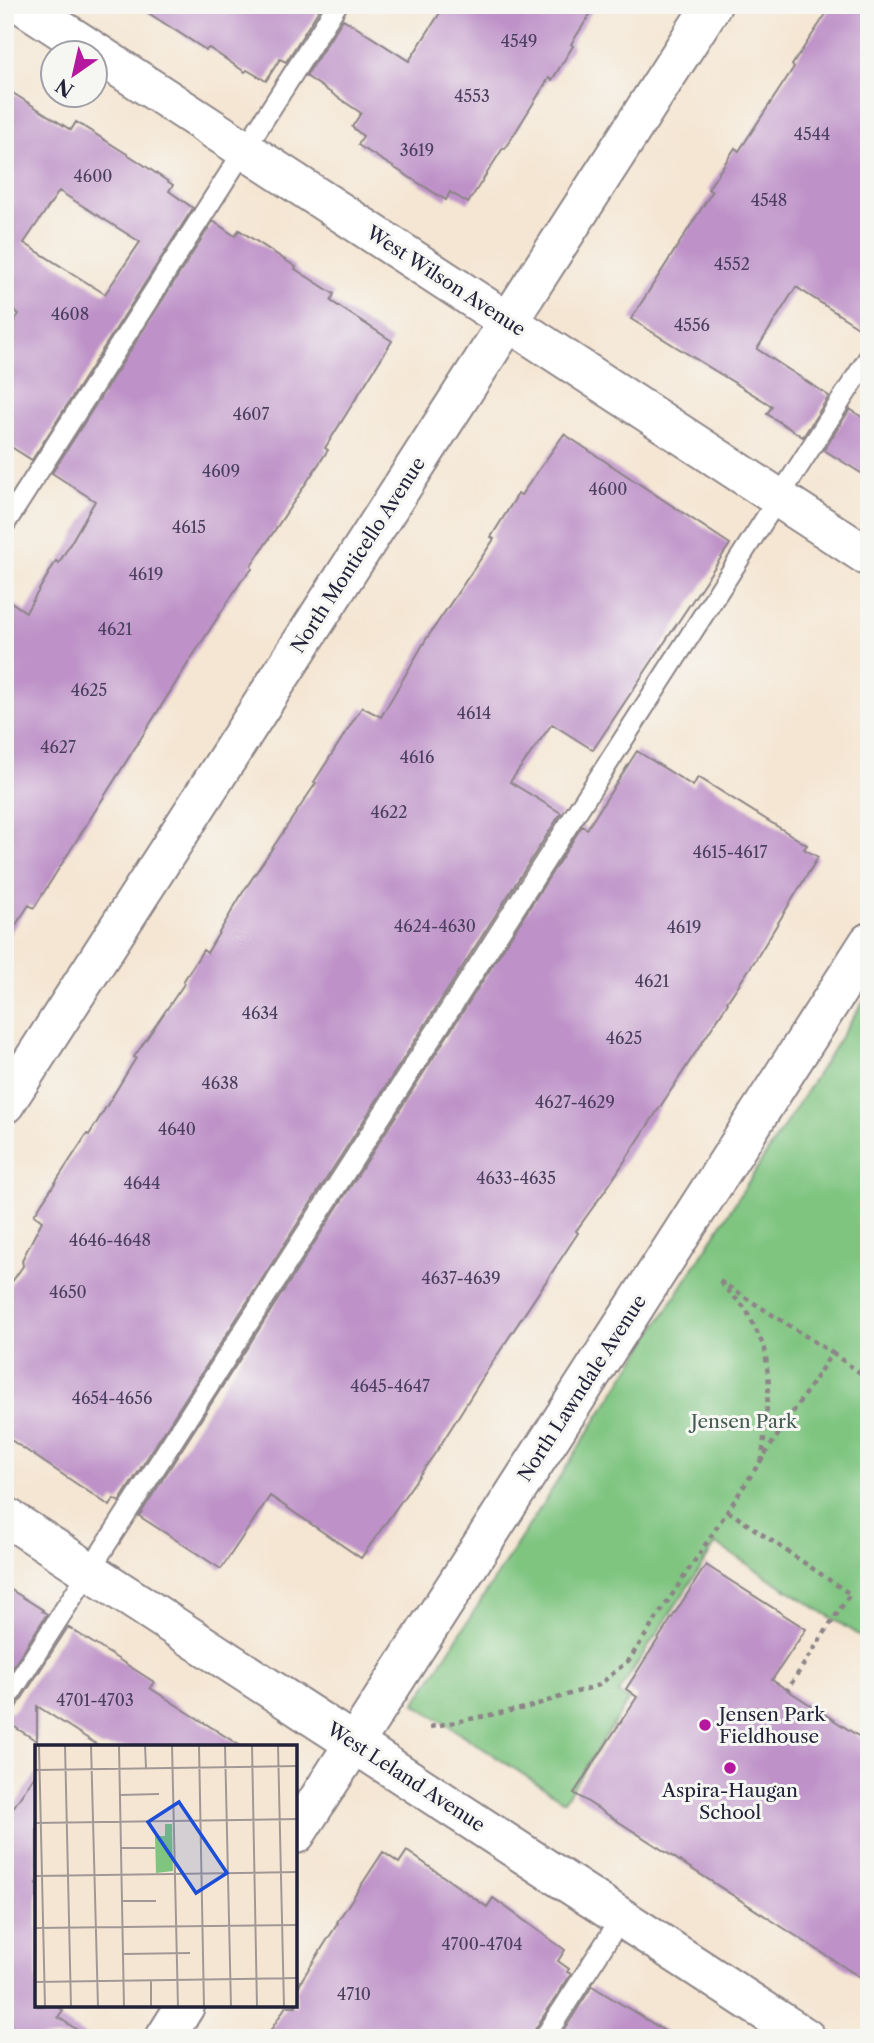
<svg xmlns="http://www.w3.org/2000/svg" width="874" height="2043" viewBox="0 0 874 2043" font-family="'Libre Caslon Text',serif">
<style>
.green{fill:#7fc580;stroke:#50745e;stroke-width:2}
.building{fill:#be92c8;fill-rule:evenodd}
.lines{fill:none;stroke-linecap:round;stroke-linejoin:round}
.service-casing{stroke:#8c8487;stroke-width:23}
.minor-casing{stroke:#8c8487;stroke-width:42}
.tertiary-casing{stroke:#8c8487;stroke-width:42}
.path{stroke:#8c8487;stroke-width:4.5;stroke-dasharray:5 5;stroke-linecap:butt}
.service{stroke:#fff;stroke-width:19}
.minor{stroke:#fff;stroke-width:38}
.tertiary{stroke:#fff;stroke-width:38}
.poi-dot{fill:#b5179e;stroke:#f6f6f2;stroke-width:2.5}
.labels{text-anchor:middle;dominant-baseline:central;stroke-width:6;stroke-linejoin:round;paint-order:stroke}
.number-label{font-size:16px;fill:#493e5e}
.street-label{font-size:19px;fill:#22223b;stroke:#f6f6f2}
.park-label{font-size:19px;fill:#435b53;stroke:#f6f6f2}
.poi-label{font-size:19px;fill:#22223b;stroke:#f6f6f2;text-anchor:start}
.inset-road{fill:none;stroke:#a19896;stroke-width:2}
.view{fill:#1d4ed8;fill-opacity:0.15;stroke:#1d4ed8;stroke-width:3.5}
.inset-edge{fill:none;stroke:#22223b;stroke-width:3.5}
</style>
<rect width="100%" height="100%" fill="#f6f6f2"/>
<filter id="ink" filterUnits="userSpaceOnUse"><feTurbulence type="fractalNoise" baseFrequency=".0143" numOctaves="2"/><feDisplacementMap in="SourceGraphic" scale="14" xChannelSelector="R" yChannelSelector="G"/><feConvolveMatrix kernelMatrix="1 2 1 2 8 2 1 2 1" color-interpolation-filters="sRGB"/></filter>
<filter id="wash" filterUnits="userSpaceOnUse"><feTurbulence type="fractalNoise" baseFrequency=".00686" numOctaves="4" result="noise"/><feDisplacementMap in="SourceGraphic" scale="28" xChannelSelector="R" yChannelSelector="G"/><feGaussianBlur stdDeviation="1.57" result="paint"/><feColorMatrix in="noise" values="0 0 0 0 0 0 0 0 0 0 0 0 0 0 0 0 0 1.4 0 .05"/><feComposite in="paint" operator="in"/></filter>
<g filter="url(#wash)">
<rect width="100%" height="100%" fill="#f5e6d3"/>
<!-- green -->
<path class="green" d="M869,993V1642L716,1544L618,1693L629,1700L564,1801L415,1704Z"/>
<g id="blocks">
<!-- building -->
<path class="building" d="M136,5H322L286,62L280,59L266,81L247,70L245,72L209,48L206,50Z
M445,5H596L571,44L573,46L552,80L549,78L505,149L503,148L468,203L450,192L446,200L358,145L363,136L352,127L361,113L306,76L343,19L409,61Z
M832,5H869V334L796,287L757,349L829,396L803,437L767,414L772,406L631,319L712,192L708,189L735,148L739,151L794,67L792,65Z
M5,88L71,130L76,122L138,161L173,185L169,191L193,208L32,460L5,443V334L19,314L5,305ZM59,191L140,242L105,294L24,243Z
M213,221L235,236L239,230L296,267L295,269L334,294L331,301L392,341L325,448L328,450L251,566L252,569L242,580L192,657L34,908L29,905L5,941V598L26,612L56,561L59,563L95,501L52,473Z
M850,409L869,422V478L824,450Z
M564,434L730,544L593,750L552,724L510,782L561,813L119,1502L114,1499L110,1506L5,1436V1292L23,1266L22,1260L42,1221L34,1215L87,1134L89,1135L136,1058L134,1057L184,984L183,982L203,950L207,953L243,892L316,783L314,782L362,707L381,717L425,641L494,539L491,537L518,494L521,495Z
M637,751L693,786L698,777L807,845L804,849L818,857L756,959L727,1002L728,1003L609,1185L576,1231L578,1233L490,1366L438,1449L361,1558L270,1496L221,1569L139,1516L582,826L587,829Z
M706,1565L806,1629L772,1680L869,1743V1983L574,1793L637,1697L626,1689Z
M5,1586L43,1610L42,1611L47,1614L5,1679Z
M68,1627L154,1682L150,1688L242,1747H101L37,1706V1741L5,1721V1714L15,1709Z
M37,1772V2006H56L63,2010L58,2017L89,2038H5V1820Z
M407,1851L487,1907L493,1898L565,1950L558,1961L569,1969L567,1972L571,1974L534,2031L532,2038H266L286,2006H296V1991L302,1981H301L338,1923L337,1922L383,1852L399,1863Z
M592,1986L676,2038H559Z"/>
</g>
</g>
<g filter="url(#ink)">
<use href="#blocks" fill-opacity="0" stroke="#8c8487" stroke-width="2"/>
<g class="lines">
<defs>
<path id="service" d="M5,524L337,5
M5,1702L869,357
M544,2038L622,1917"/>
<path id="minor" d="M5,1104L712,5
M5,1516L806,2038
M296,1834L869,942
M165,2038L185,2006"/>
<path id="tertiary" d="M23,5L869,557"/>
</defs>
<!-- service casing -->
<use href="#service" class="service-casing"/>
<!-- minor casing -->
<use href="#minor" class="minor-casing"/>
<!-- tertiary casing -->
<use href="#tertiary" class="tertiary-casing"/>
<!-- path -->
<path class="path" d="M832,1353L869,1379
M728,1511L850,1594L787,1690
M430,1727L525,1708L599,1685L629,1660L832,1353L718,1280L746,1309L765,1349L769,1384L762,1460"/>
<!-- service -->
<use href="#service" class="service"/>
<!-- minor -->
<use href="#minor" class="minor"/>
<!-- tertiary -->
<use href="#tertiary" class="tertiary"/>
</g>
</g>
<!-- markers -->
<g class="poi-dot">
<circle cx="705" cy="1725" r="7"/>
<circle cx="730" cy="1768" r="7"/>
</g>
<g class="labels">
<!-- number labels -->
<g class="number-label">
<text x="519" y="41">4549</text>
<text x="472" y="96">4553</text>
<text x="812" y="134">4544</text>
<text x="417" y="150">3619</text>
<text x="93" y="176">4600</text>
<text x="769" y="200">4548</text>
<text x="732" y="264">4552</text>
<text x="70" y="314">4608</text>
<text x="692" y="325">4556</text>
<text x="251" y="414">4607</text>
<text x="221" y="471">4609</text>
<text x="608" y="489">4600</text>
<text x="189" y="527">4615</text>
<text x="146" y="574">4619</text>
<text x="115" y="629">4621</text>
<text x="89" y="690">4625</text>
<text x="474" y="713">4614</text>
<text x="58" y="747">4627</text>
<text x="417" y="757">4616</text>
<text x="389" y="812">4622</text>
<text x="730" y="852">4615-4617</text>
<text x="435" y="926">4624-4630</text>
<text x="684" y="927">4619</text>
<text x="652" y="981">4621</text>
<text x="260" y="1013">4634</text>
<text x="624" y="1038">4625</text>
<text x="220" y="1083">4638</text>
<text x="575" y="1102">4627-4629</text>
<text x="177" y="1129">4640</text>
<text x="516" y="1178">4633-4635</text>
<text x="142" y="1183">4644</text>
<text x="110" y="1240">4646-4648</text>
<text x="461" y="1278">4637-4639</text>
<text x="68" y="1292">4650</text>
<text x="390" y="1386">4645-4647</text>
<text x="112" y="1398">4654-4656</text>
<text x="95" y="1700">4701-4703</text>
<text x="482" y="1944">4700-4704</text>
<text x="354" y="1994">4710</text>
</g>
<!-- street labels -->
<g class="street-label">
<text transform="translate(446 281) rotate(33)">West Wilson Avenue</text>
<text transform="translate(358 555) rotate(-57)">North Monticello Avenue</text>
<text transform="translate(582 1388) rotate(-57)">North Lawndale Avenue</text>
<text transform="translate(406 1777) rotate(33)">West Leland Avenue</text>
</g>
<!-- park labels -->
<g class="park-label">
<text x="744" y="1421">Jensen Park</text>
</g>
<!-- poi labels -->
<g class="poi-label">
<text x="719" y="1714">Jensen Park<tspan x="719" dy="22">Fieldhouse</tspan></text>
<text x="730" y="1790" text-anchor="middle">Aspira-Haugan<tspan x="730" dy="22">School</tspan></text>
</g>
</g>
<!-- overview -->
<g transform="translate(35 1745)">
<rect width="262" height="262" fill="#f5e6d3"/>
<path d="M130,79H137L138,126L121,128L120,91H130Z" fill="#7fc580"/>
<path class="inset-road" d="M4,0L10,262M30,0L36,262M56,0L63,262M84,0L89,262M110,0L111,23M137,0L143,262M164,0L169,262M190,0L196,262M217,0L222,262M243,0L249,262M0,25L263,21M85,50L124,49M0,78L263,74M86,103H120M0,131L263,127M87,156H121M0,183L263,180M88,209L155,208M116,236V262M0,237L263,233"/>
<path class="view" d="M144,57L192,128L161,148L113,77Z"/>
<rect width="262" height="262" class="inset-edge"/>
</g>
<!-- margin -->
<rect width="874" height="2043" fill="none" stroke="#f6f6f2" stroke-width="28"/>
<!-- north arrow -->
<g transform="translate(74 74) rotate(214)"><circle r="33" fill="#f6f6f2" stroke="#a1a1a9" stroke-width="2"/>
<path d="M0-5L12 26L0 18L-12 26Z" fill="#b5179e"/>
<text y="-10" font-size="19" font-weight="bold" text-anchor="middle" fill="#22223b">N</text>
</g>
</svg>
